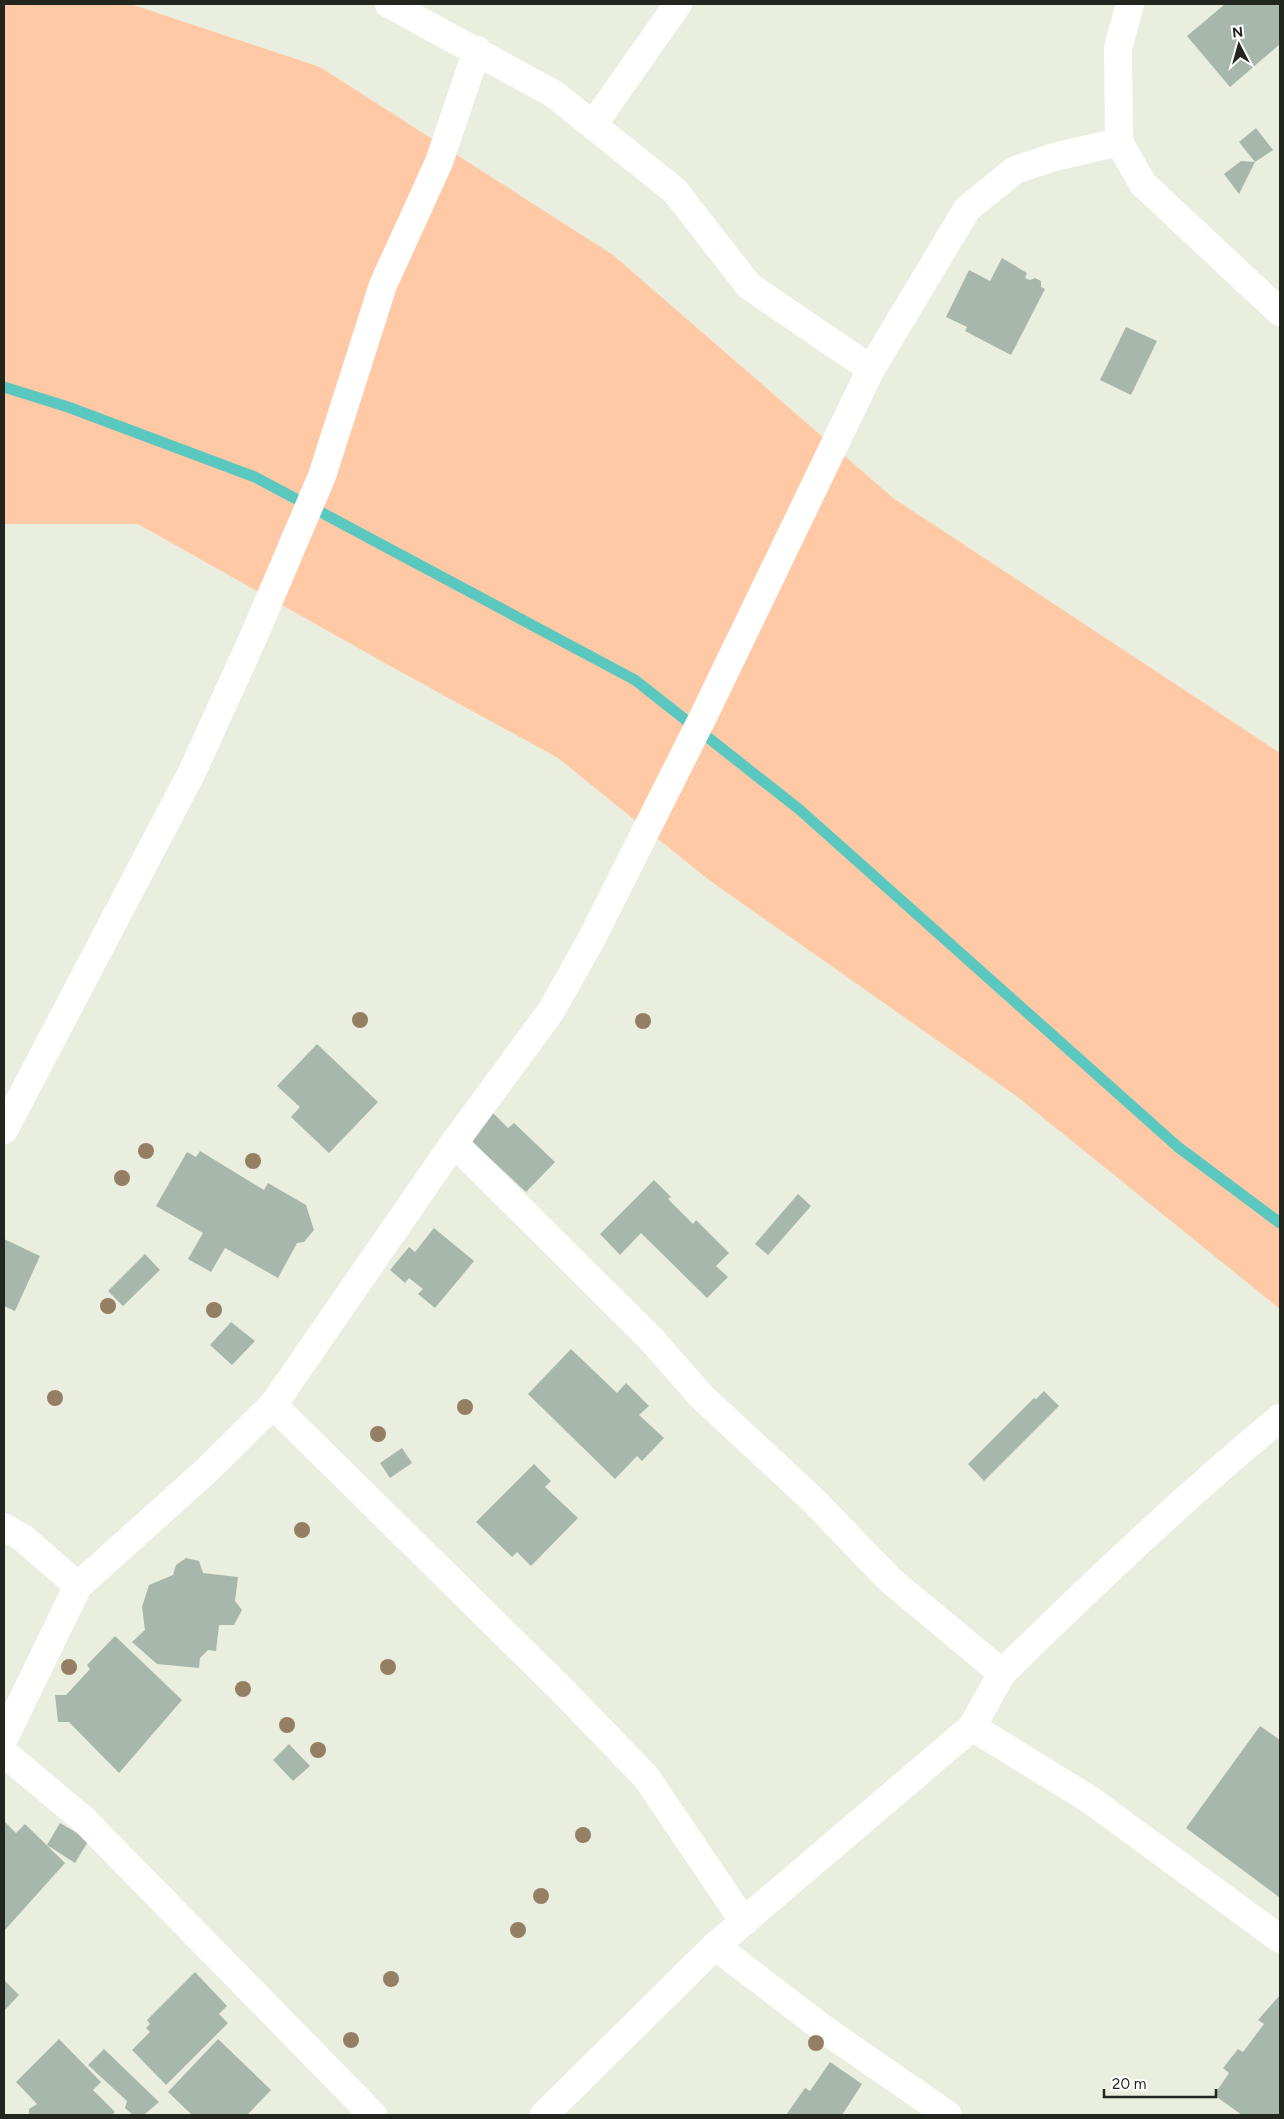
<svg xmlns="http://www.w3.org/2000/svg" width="1284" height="2119" viewBox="0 0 1284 2119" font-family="Figtree,sans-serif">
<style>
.green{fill:#ffc9a6}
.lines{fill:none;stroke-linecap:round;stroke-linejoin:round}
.stream{stroke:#5ac8bf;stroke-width:11}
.building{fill:#a8b7ac}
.minor{stroke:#fff;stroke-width:28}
.tree{fill:#957f64}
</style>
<rect width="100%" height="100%" fill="#e9eede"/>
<!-- green -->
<path class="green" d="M4,4H130L320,67L613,255L893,498L1280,753V1309L1015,1095L709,880L558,758L383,662L138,524H4Z"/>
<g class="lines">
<!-- stream -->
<path class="stream" d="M4,387L68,407L255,477L635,680L800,810L1178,1147L1280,1223"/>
</g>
<!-- building -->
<path class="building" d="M1225,4H1280V46L1279,45L1230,87L1187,36Z
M1256,128L1273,150L1255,162L1239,142Z
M1241,161L1255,162L1239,194L1224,174Z
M1002,258L1027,273L1025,278L1030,280L1035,278L1041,281V287L1045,289L1011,355L965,331L967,327L946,317L969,270L990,281Z
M1126,327L1157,341L1131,395L1100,380Z
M317,1044L378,1102L329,1153L291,1117L300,1107L277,1086Z
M492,1112L508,1128L514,1123L555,1162L526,1192L468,1138Z
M200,1151L264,1190L268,1183L306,1205L314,1230L304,1242L297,1243L278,1278L225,1248L211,1272L188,1259L203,1233L156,1206L187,1152L196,1157Z
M654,1180L671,1197L668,1199L693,1224L696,1220L729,1253L716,1266L728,1277L707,1298L641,1233L620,1255L600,1234Z
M798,1194L811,1206L768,1255L755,1244Z
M434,1228L474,1261L435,1308L418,1294L423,1289L409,1278L405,1283L390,1270L409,1247L415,1252Z
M4,1239L40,1256L15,1311L4,1306Z
M145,1254L160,1270L123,1306L108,1291Z
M231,1322L255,1341L232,1365L210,1345Z
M571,1349L617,1393L626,1383L649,1406L639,1415L664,1438L642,1461L637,1456L615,1479L528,1394Z
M1044,1391L1059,1406L984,1481L968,1464L1034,1398L1036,1399Z
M402,1448L412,1463L390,1478L380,1463Z
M534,1464L551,1481L545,1487L578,1518L531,1566L517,1552L512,1557L476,1522Z
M186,1558L199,1561L203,1573L238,1577L235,1601L242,1610L234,1625H219L216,1651L208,1650L200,1658L199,1668L157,1664L132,1642L145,1630L142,1607L149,1585L173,1575L176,1565Z
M115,1636L182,1700L119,1773L69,1722H58L55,1695H66L90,1669L87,1665Z
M1260,1726L1280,1740V1895L1279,1897L1186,1828Z
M289,1744L310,1766L293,1781L273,1760Z
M4,1821L16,1833L25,1824L65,1863L4,1931Z
M60,1823L89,1840L75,1863L47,1845Z
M195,1972L227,2006L219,2014L228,2023L166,2085L132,2050L150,2032L146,2028L150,2024L147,2020Z
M4,1980L19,1995L4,2011Z
M1280,1995V2115H1242L1214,2095L1229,2073L1223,2068L1238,2049L1243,2052L1264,2024L1258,2020Z
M59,2039L101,2082L93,2090L115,2112L112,2115H29V2109L37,2104L16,2082Z
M218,2039L271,2090L247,2115H192L168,2092Z
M104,2049L159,2102L144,2115H133L125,2108L127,2101L88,2065Z
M830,2062L862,2084L842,2115H786L805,2088L810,2091Z"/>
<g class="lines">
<!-- minor -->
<path class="minor" d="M389,4L554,94L675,191L749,286L871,369
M1130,4L1118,48L1119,142L1143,184L1280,312
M593,125L678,4
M4,1130L192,772L253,638L322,476L383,285L439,162L477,50
M454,1143L652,1340L701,1396L814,1501L890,1580L1002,1673L972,1727
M273,1405L563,1691L646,1777L744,1922
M4,1527L23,1538L78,1586
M1002,1673C1092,1585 1183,1498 1280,1418
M4,1738L78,1586L206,1471L273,1405L454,1143L551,1011L592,938L704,715L871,369L967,209L1015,170L1054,157L1119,142
M4,1753L84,1820L373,2115
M715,1946L825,2030L948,2115
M544,2115L715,1946L972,1727L1089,1799L1280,1939"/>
</g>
<!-- trees -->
<g class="tree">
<circle cx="360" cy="1020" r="8"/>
<circle cx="643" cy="1021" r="8"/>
<circle cx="146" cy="1151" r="8"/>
<circle cx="253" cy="1161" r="8"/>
<circle cx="122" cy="1178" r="8"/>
<circle cx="108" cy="1306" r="8"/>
<circle cx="214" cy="1310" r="8"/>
<circle cx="55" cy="1398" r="8"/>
<circle cx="465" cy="1407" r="8"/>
<circle cx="378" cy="1434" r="8"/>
<circle cx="302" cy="1530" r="8"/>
<circle cx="69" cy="1667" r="8"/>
<circle cx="388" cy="1667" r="8"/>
<circle cx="243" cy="1689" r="8"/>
<circle cx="287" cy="1725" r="8"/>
<circle cx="318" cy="1750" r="8"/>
<circle cx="583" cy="1835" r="8"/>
<circle cx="541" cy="1896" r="8"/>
<circle cx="518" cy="1930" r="8"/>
<circle cx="391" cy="1979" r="8"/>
<circle cx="351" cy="2040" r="8"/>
<circle cx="816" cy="2043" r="8"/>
</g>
<!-- border -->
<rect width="1284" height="2119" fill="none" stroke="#23251f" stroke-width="10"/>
<!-- north arrow -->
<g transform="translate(1239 45) rotate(354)" stroke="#ffffff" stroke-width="4" paint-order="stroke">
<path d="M0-4L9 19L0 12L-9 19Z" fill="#23251f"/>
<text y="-8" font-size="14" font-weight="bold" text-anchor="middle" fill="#23251f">N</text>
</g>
<!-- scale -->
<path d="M1104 2089v8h112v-8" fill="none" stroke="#23251f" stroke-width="2.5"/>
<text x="1112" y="2089" font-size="15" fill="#23251f" stroke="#ffffff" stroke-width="4" paint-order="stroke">20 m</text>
</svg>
